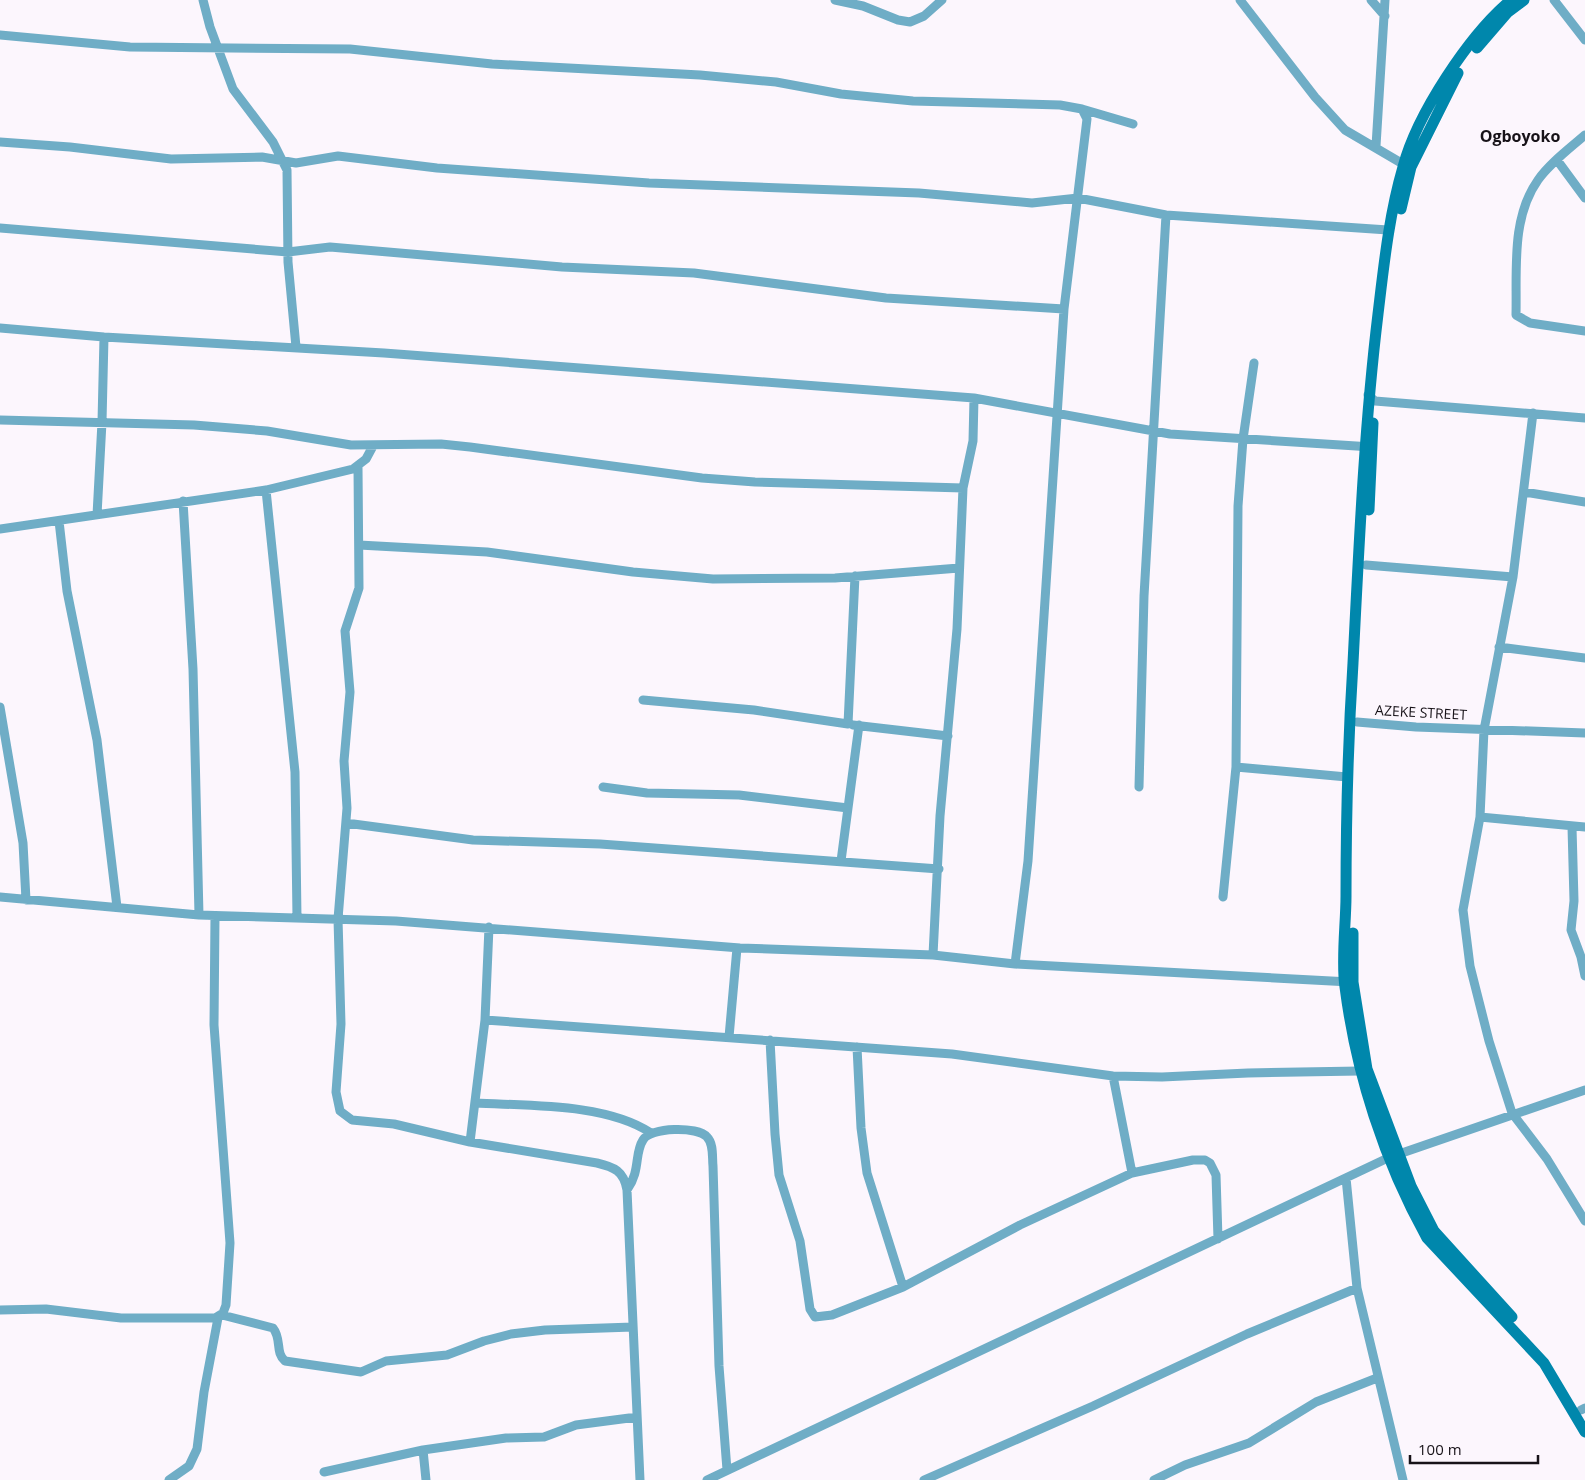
<svg xmlns="http://www.w3.org/2000/svg" width="1585" height="1480" viewBox="0 0 1585 1480" font-family="'Open Sans',sans-serif">
<style>
.lines{fill:none;stroke-linecap:round;stroke-linejoin:round}
.minor{stroke:#6fadc6;stroke-width:9}
.secondary{stroke:#0087ac;stroke-width:11}
.labels{text-anchor:middle;dominant-baseline:central;stroke-width:5;stroke-linejoin:round;paint-order:stroke}
.street-label{font-size:14px;fill:#171218;stroke:#fcf6fd}
.quarter-label{font-size:16px;font-weight:bold;fill:#171218;stroke:#fcf6fd}
</style>
<rect width="100%" height="100%" fill="#fcf6fd"/>
<g class="lines">
<!-- minor -->
<path class="minor" d="M203,0L210,27L233,89L273,142L287,170L288,262L296,347
M835,0L863,6L898,20L910,22L924,16L942,0
M1240,0L1315,97L1345,130L1403,164
M1371,0L1385,16
M1554,0L1585,40
M0,35L130,47L350,49L492,64L700,75L776,82L841,94L913,101L1060,105L1082,109L1087,119L1064,309L1028,861L1015,964
M1082,109L1133,124
M1585,135C1569,149 1550,163 1538,180C1511,218 1517,270 1516,315L1530,323L1585,331
M0,142L70,147L171,159L262,157L296,163L338,156L437,168L649,183L919,193L1032,203L1078,198L1166,215L1388,230
M1376,146L1385,0
M1557,160L1585,198
M0,228L288,252L330,247L562,267L694,273L886,298L1064,309
M0,328L104,337L384,353L974,398L1170,434L1372,447
M1368,395L1375,401L1585,418
M1533,413L1513,577L1484,730L1480,817L1463,910L1470,966L1489,1041L1512,1113L1547,1159L1585,1221
M0,420L194,425L267,431L351,445L441,444L470,447L702,478L755,482L963,488
M358,467L359,588L345,631L350,692L344,761L347,808L338,919L341,1024L336,1092L340,1111L352,1120L394,1124L470,1142L597,1163C614,1167 624,1171 627,1190L640,1480
M266,490L295,772L297,918
M1524,492L1585,502
M183,501L193,669L199,915
M97,515L102,422L104,337
M59,521L67,591L97,740L117,907
M0,529L266,490L353,469L366,459L373,446
M359,545L487,552L633,572L713,579L835,578L959,568
M1366,565L1513,577
M1499,647L1585,658
M643,700L754,710L848,724L855,576
M0,707L23,843L26,900
M1357,722L1416,727L1585,733
M853,725L948,736
M1236,767L1347,777
M603,787L647,793L739,795L848,808
M1139,787L1144,596L1166,215
M1480,817L1585,827
M346,823L473,840L600,844L939,869
M1572,827L1574,901L1571,930L1581,957L1585,976
M841,861L859,725
M0,897L199,915L396,921L740,948L933,955L1015,964L1350,982
M1223,897L1236,767L1238,506L1243,439L1254,363
M933,955L940,816L957,629L963,488L973,441L974,398
M485,1020L952,1054L1113,1076L1162,1077L1248,1073L1360,1071
M729,1037L737,948
M770,1040L775,1134L779,1175L800,1241L810,1309L815,1317L832,1315L903,1287L1020,1225L1132,1173L1193,1160H1205L1210,1163L1216,1175L1218,1239
M857,1047L861,1128L867,1173L903,1287
M1113,1076L1132,1173
M475,1103C528,1106 606,1103 651,1133
M470,1142L485,1020L489,927
M1399,1154L1585,1090
M1346,1178L1357,1288L1403,1480
M627,1190C641,1170 634,1154 643,1140C650,1127 698,1126 707,1137C714,1144 712,1157 713,1166L719,1366L727,1470
M0,1310L46,1309L121,1318H215L223,1313L226,1305L230,1243L214,1025L215,916
M222,1315L273,1328C282,1339 275,1353 285,1361L361,1372L386,1361L447,1355L484,1341L511,1334L545,1330L633,1327
M1581,1410L1585,1408
M423,1450L426,1480
M324,1472L423,1450L506,1438L544,1437L576,1425L637,1417
M169,1480L189,1466L197,1449L204,1392L218,1318
M707,1480L1390,1157
M924,1480L1093,1406L1247,1334L1357,1288
M1154,1480L1185,1465L1249,1443L1316,1402L1377,1378"/>
<!-- secondary -->
<path class="secondary" d="M1511,0C1469,35 1417,114 1403,167C1389,215 1384,264 1378,314C1364,430 1359,546 1353,663C1348,741 1346,818 1346,896C1346,924 1341,960 1345,987C1356,1073 1384,1161 1427,1238L1544,1363L1585,1432
M1477,48L1508,12L1524,0
M1401,209L1411,167L1458,73
M1369,510L1373,423
M1353,933V982L1367,1069L1411,1186L1434,1231L1512,1317"/>
</g>
<g class="labels">
<!-- street labels -->
<g class="street-label">
<text transform="translate(1421 712) rotate(3)">AZEKE STREET</text>
</g>
<!-- quarter labels -->
<g class="quarter-label">
<text x="1520" y="136">Ogboyoko</text>
</g>
</g>
<!-- scale -->
<path d="M1410 1455v8h128v-8" fill="none" stroke="#171218" stroke-width="2.5"/>
<text x="1418" y="1455" font-size="15" fill="#171218" stroke="#fcf6fd" stroke-width="4" paint-order="stroke">100 m</text>
</svg>
